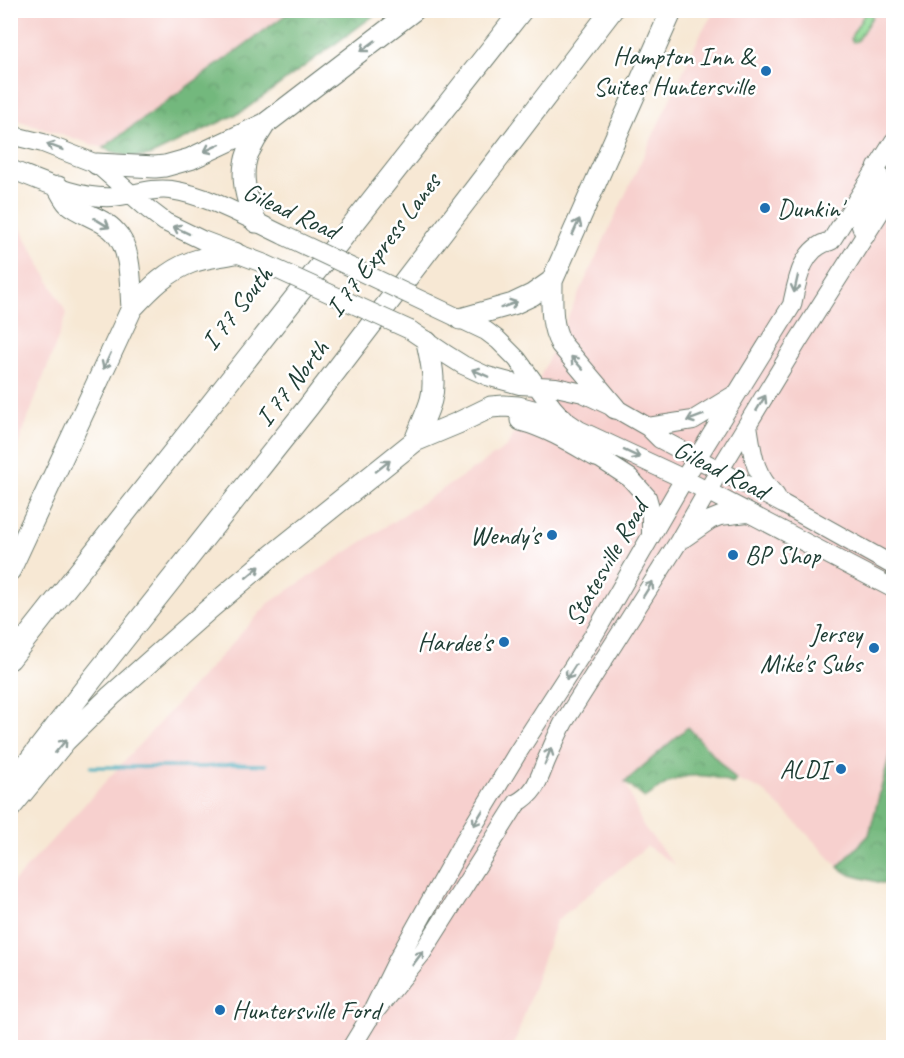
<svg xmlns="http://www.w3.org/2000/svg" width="904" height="1058" viewBox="0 0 904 1058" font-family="Caveat,sans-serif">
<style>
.built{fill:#f7d0ce}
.grass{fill:url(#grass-dots);stroke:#578a64;stroke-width:1.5}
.forest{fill:url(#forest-crowns);stroke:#497a58;stroke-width:1.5}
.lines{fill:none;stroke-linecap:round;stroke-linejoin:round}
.stream{stroke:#42afbf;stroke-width:3}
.major-casing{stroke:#6b796c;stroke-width:20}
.highway-casing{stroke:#6b796c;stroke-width:23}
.major{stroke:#fff;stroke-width:18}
.highway{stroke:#fff;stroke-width:21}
.major-bridge-casing{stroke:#6b796c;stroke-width:20;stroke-linecap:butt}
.major-bridge{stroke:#fff;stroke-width:18}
.oneway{stroke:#8f9e9a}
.poi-dot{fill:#1f6fb2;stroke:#fff;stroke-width:2}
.labels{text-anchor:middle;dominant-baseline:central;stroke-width:5;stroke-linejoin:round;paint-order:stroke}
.poi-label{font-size:26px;fill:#1f3d34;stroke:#fff;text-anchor:end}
.street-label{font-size:26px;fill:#1f3d34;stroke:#fff}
</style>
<defs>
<pattern id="grass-dots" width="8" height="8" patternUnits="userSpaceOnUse" patternTransform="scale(1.5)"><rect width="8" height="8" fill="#8fd893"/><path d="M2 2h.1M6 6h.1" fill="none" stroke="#7bba7f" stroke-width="1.8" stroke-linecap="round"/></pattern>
<pattern id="forest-crowns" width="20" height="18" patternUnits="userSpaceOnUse" patternTransform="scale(1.5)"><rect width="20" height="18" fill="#73b87d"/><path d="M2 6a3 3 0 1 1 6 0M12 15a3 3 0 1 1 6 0" fill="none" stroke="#5e9767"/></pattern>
</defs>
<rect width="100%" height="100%" fill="#fff"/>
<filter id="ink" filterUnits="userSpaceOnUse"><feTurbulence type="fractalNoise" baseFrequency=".0167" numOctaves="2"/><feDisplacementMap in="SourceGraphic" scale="12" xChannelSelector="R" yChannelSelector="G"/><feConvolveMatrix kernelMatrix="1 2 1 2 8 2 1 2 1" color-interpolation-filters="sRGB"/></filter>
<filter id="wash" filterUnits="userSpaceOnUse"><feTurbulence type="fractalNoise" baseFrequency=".008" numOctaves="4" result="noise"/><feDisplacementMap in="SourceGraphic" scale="24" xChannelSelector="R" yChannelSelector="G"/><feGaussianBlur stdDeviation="1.35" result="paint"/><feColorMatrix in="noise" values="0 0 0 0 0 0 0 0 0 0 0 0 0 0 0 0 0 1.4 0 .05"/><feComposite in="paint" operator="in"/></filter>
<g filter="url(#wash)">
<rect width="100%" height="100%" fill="#f7e8d4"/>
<!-- built -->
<path class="built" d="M11,10H291V11L103,148L11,118Z
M715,11H893V742L869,835L838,867L792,818L762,790L736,780L688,727L625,782L643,826L675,865L647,846L556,921L513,1048L11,1047L10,886L269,603L507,447L702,31Z
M11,213L13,214L67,314L11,464Z"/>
<!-- grass -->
<path class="grass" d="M868,11L872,13V17L857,41L853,42L851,39L852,35L865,13Z"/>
<!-- forest -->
<path class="forest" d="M291,11H380L243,111L149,156C130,159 121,155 103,148Z
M688,727L736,780L733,784C711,774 687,771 664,785C658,789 651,794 645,798L625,782Z
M893,742L894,886H893L851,875L838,867L869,835Z"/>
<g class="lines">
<!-- stream -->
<path class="stream" d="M91,767H205L232,764L266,765"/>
</g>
</g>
<g filter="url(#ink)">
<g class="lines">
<defs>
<path id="major" d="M10,135L43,143L97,164L148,209L165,222L202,240L265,264
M10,169C41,181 78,199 112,197C131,196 151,187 171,190C208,195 251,220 285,236
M866,235C861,229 860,225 861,217L881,185L877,167
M429,304L486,331L498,340L517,359L553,408L563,419L579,430L684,479L894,589
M410,330L447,355L463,365L487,376L520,385L556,387L583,393L615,408L648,427L660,439L783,504L894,566
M748,425C753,456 753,472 776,496
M648,427L693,420L734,395
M588,444L596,456L630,478L647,497L651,511V535
M684,538L710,520L720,516L748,513
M368,1020L398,959L460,848L518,752L595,633L684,479L792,305C797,281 802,247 831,241L894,141
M351,1048L368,1020L422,953L517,803C536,792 538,781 546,761C552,748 557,735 564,722L679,541L719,471L798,341L894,190"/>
<path id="highway" d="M97,164L155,167L165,166L190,159L265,124L414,10
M58,187C61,192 64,199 68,203C82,215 103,218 115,232C132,249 130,285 132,308
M256,222C247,201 239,176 248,153C253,143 259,133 265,124
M460,319L513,304L532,295L552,281
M615,408L561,344C550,324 552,303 552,281L672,10
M521,420C548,427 572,442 596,456
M415,441C420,427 427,414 431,400C436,382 431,360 427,342
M10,570L132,308C150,289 167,271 192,262C205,257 221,256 235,253
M10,659L522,10
M10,786L94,677L309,406L612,10
M10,808L65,741L111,696L208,610L269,558L415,441L458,423L491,407L504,406L518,407L563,419"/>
</defs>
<!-- major casing -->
<use href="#major" class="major-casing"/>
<!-- highway casing -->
<use href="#highway" class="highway-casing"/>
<!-- major -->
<use href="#major" class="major"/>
<!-- highway -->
<use href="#highway" class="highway"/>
<defs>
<path id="major-bridge" d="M285,236L429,304
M265,264L410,330"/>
</defs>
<!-- major-bridge casing -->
<use href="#major-bridge" class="major-bridge-casing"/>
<!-- major-bridge -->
<use href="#major-bridge" class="major-bridge"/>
</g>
<!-- one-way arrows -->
<defs><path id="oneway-shaft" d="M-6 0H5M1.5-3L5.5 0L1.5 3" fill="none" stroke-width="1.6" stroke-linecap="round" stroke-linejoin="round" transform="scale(1.5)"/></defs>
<g class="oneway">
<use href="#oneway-shaft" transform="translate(368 46) rotate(143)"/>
<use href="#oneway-shaft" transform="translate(55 147) rotate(-159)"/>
<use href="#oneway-shaft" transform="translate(212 148) rotate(155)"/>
<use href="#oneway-shaft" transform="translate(102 223) rotate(31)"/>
<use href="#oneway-shaft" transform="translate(576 227) rotate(-66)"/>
<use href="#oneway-shaft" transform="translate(181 230) rotate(-154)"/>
<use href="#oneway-shaft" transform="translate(796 284) rotate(103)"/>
<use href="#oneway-shaft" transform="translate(509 305) rotate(-20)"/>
<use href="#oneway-shaft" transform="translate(107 361) rotate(115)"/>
<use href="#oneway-shaft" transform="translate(577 363) rotate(-132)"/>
<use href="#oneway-shaft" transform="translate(480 373) rotate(-156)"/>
<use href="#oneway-shaft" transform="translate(761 403) rotate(-59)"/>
<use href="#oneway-shaft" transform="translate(695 418) rotate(159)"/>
<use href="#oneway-shaft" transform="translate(632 454) rotate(25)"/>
<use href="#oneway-shaft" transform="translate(383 466) rotate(-38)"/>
<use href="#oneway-shaft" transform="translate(253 572) rotate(-40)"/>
<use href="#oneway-shaft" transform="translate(648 589) rotate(-58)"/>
<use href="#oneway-shaft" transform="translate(571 672) rotate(123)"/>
<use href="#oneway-shaft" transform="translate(61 746) rotate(-50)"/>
<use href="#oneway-shaft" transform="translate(548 756) rotate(-69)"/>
<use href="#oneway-shaft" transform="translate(478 818) rotate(121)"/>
<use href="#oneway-shaft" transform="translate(418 958) rotate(-53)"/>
</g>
</g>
<!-- markers -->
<g class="poi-dot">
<circle cx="766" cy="71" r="6"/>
<circle cx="765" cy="208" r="6"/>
<circle cx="552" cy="535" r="6"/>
<circle cx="733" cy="555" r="6"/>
<circle cx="504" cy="642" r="6"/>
<circle cx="874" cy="648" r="6"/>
<circle cx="841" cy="769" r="6"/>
<circle cx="220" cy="1010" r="6"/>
</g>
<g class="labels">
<!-- poi labels -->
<g class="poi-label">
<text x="754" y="56">Hampton Inn &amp;<tspan x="754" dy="30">Suites Huntersville</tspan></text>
<text x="777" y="208" text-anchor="start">Dunkin'</text>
<text x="540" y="535">Wendy's</text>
<text x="745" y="555" text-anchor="start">BP Shop</text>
<text x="862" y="633">Jersey<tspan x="862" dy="30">Mike's Subs</tspan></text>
<text x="492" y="642">Hardee's</text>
<text x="829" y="769">ALDI</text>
<text x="232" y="1010" text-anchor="start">Huntersville Ford</text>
</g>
<!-- street labels -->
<g class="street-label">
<text transform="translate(291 211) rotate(25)">Gilead Road</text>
<text transform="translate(383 245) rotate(-53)">I 77 Express Lanes</text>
<text transform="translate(237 308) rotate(-52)">I 77 South</text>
<text transform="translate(292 383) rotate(-52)">I 77 North</text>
<text transform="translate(721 470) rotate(27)">Gilead Road</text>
<text transform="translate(606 563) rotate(-60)">Statesville Road</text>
</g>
</g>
<!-- margin -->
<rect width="904" height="1058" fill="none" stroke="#fff" stroke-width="36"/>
</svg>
